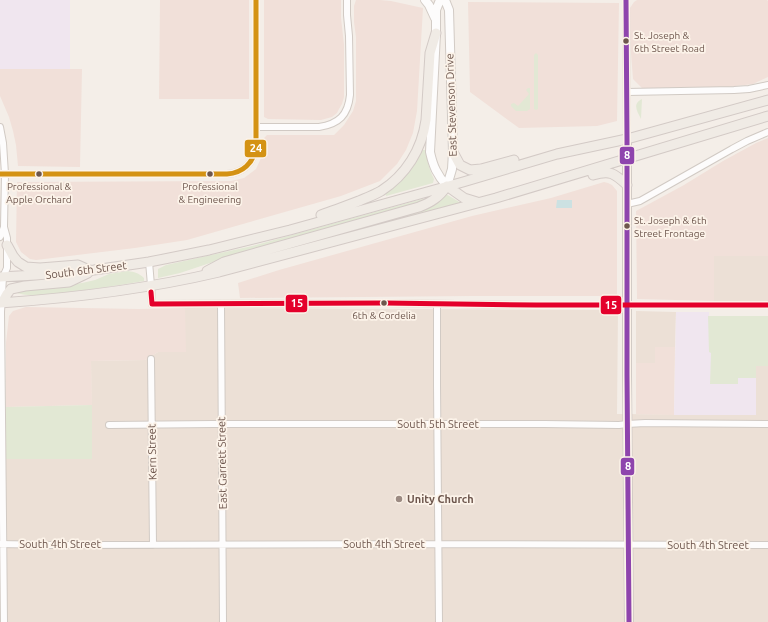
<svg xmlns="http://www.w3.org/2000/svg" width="768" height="622" viewBox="0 0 768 622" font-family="Ubuntu,sans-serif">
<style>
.residential{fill:#ece0d6}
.commercial{fill:#f1e0d9}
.education{fill:#f0e6ef}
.green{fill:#e2e8d4}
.water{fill:#cce1e2}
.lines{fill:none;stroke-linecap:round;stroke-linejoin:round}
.street-casing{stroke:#d1cac4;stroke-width:8}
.secondary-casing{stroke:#d2cbc5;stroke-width:10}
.primary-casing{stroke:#d3cac6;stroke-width:11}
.street{stroke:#fdfcfc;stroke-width:6}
.secondary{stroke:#fdfcfc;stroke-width:8}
.primary{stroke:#f0ebe5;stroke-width:9}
.bus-1-casing{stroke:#fcf3e9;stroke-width:8}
.bus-2-casing{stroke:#fcf3e9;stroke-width:8}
.bus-3-casing{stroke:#fcf3e9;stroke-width:8}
.bus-1{stroke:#8e44ad;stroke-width:5}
.bus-2{stroke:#d49213;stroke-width:5}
.bus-3{stroke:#e4002b;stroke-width:5}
.bus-dot{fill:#6d564d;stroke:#fcf3e9;stroke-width:1.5}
.poi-dot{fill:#9c8b83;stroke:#fcf3e9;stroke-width:1.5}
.labels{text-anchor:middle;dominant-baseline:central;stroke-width:3.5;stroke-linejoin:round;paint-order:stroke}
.bus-label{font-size:10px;fill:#6d564d;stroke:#fcf3e9}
.street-label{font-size:11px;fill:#6d564d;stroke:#fcf3e9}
.poi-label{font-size:11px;font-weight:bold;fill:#6d564d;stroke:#fcf3e9;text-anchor:start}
.line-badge{stroke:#fcf3e9;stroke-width:1.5}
.badge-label{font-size:11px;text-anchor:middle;font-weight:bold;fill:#fff}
</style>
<rect width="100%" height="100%" fill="#f4eee8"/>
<!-- residential -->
<path class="residential" d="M713,256H768V302L714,301Z
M185,308L618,310L617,414L756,415V366H768V622H0V459H92L91,361L145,360L158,352H185Z
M636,311L676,312L675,347H656L655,363H636Z"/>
<!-- commercial -->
<path class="commercial" d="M160,0H249V99H159Z
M264,0H341V18L344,45V97L342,104L339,109L337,113L332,117L321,120L268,119L264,117Z
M356,0H380L391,1L423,8L417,111L413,133L406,150L397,164L380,181L341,196L187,240L135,248L36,260L30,259L21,252L16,242L17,182L231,181L244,178L256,169L261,158L263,150L264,138L267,135H334L344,125L353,111L356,101V37L354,22V6Z
M637,0H767L768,1V77L753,84L727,87L642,88L633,79L630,41V8L634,2Z
M468,2L619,3L617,121L597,126L519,128L470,92Z
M0,69H82L80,167L18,166L16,145L13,131L9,117L0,96Z
M768,138V256H714V301L637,299L636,211L684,185L723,161L756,143Z
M604,182L608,183L612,185L617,191V296H472L240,298L238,283L279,270L472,216L551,198Z
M26,307L139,309L185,308L186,352H158L145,360L91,361L92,405L6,407V343L9,316L13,311Z
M655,347H675L674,415L636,414V363H655Z"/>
<!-- education -->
<path class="education" d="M0,0H70V69H0Z
M676,312H709V351L711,352L738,384V378H756V415H674Z"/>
<!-- green -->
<path class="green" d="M536,53L538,55V109L536,110L534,109V55Z
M528,88H530V109L527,111H516L511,106V104L514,103L518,106L529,94L526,90Z
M642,99L641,119C637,111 632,104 642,99Z
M421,150H426C427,161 429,169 434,179L433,183L386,196L385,192Z
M446,194L461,203L395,220V219C414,213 434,211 446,194Z
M426,198L427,200L418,204L234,255L180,273L158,278V269L166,265L252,246Z
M128,271C134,272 139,273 144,278V281C116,286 88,290 60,293C45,294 29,298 14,292L15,291L82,283L95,280L109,274Z
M708,316H768V366H756V378H738V384H710L711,353L709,352Z
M92,405V459H6V407Z"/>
<!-- water -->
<path class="water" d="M557,200H572V208H556Z"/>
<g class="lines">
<defs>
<path id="street" d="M626,0L627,139
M627,92L734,90L749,89L768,85
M0,127L3,143L5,174L4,227L0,237
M256,127H319C339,124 348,115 350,95L349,36L347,15V0
M0,174H227C243,173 253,163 256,148V0
M627,204L640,201L732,149L747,141L768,132
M4,227L7,238V268L3,277L1,312L4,622
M149,262L151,285L152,304L385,303L536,305H768
M221,304L223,622
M437,304V385L439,622
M151,359L153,545
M109,425L214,424H544L619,425L627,424L645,423L768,424
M0,544L53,545L439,544L768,545"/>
<path id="secondary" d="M425,0L429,5L435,18
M440,0L436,10V33L430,152C433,166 437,175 447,186L452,169L453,152L449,10L445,0
M627,139V375L629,622"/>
<path id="primary" d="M453,152L460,165L470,170L481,169L514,160
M593,175C610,170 614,173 627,185
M447,186L464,198L477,202
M321,215C333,211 346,206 359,201C366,198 374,195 381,191C406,175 422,149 426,120L430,53L436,33
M7,245L13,256L18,262L26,267L40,268L78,265L89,270
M207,271L224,262L419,207C432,202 439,197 447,186
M0,277L36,275L94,270L149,262L209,250L290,230L463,182L557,154L627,139L768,100
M0,303C73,298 147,289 219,272L496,198L768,116
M2,303L7,294L11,289L25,286L69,282L88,273"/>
</defs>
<!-- street casing -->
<use href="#street" class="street-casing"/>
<!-- secondary casing -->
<use href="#secondary" class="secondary-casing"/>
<!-- primary casing -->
<use href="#primary" class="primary-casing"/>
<!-- street -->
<use href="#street" class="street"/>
<!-- secondary -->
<use href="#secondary" class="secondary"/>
<!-- primary -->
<use href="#primary" class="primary"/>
<defs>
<path id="bus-1" d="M626,0L627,139V375L629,622"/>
<path id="bus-2" d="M0,174H227C243,173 253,163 256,148V0"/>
<path id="bus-3" d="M151,292L152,304L385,303L536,305H768"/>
</defs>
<!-- bus-1 casing -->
<use href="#bus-1" class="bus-1-casing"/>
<!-- bus-2 casing -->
<use href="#bus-2" class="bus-2-casing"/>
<!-- bus-3 casing -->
<use href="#bus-3" class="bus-3-casing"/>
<!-- bus-1 -->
<use href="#bus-1" class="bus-1"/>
<!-- bus-2 -->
<use href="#bus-2" class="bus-2"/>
<!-- bus-3 -->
<use href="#bus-3" class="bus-3"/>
</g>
<!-- markers -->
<g class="bus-dot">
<circle cx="626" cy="41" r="3.5"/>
<circle cx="39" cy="174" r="3.5"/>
<circle cx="210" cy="174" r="3.5"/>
<circle cx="627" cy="226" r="3.5"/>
<circle cx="384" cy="303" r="3.5"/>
</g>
<circle class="poi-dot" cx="399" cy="499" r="4"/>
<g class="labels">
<!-- bus labels -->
<g class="bus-label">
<text x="634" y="35" text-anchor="start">St. Joseph &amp;<tspan x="634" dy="13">6th Street Road</tspan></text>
<text x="39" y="186">Professional &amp;<tspan x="39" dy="13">Apple Orchard</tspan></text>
<text x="210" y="186">Professional<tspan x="210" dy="13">&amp; Engineering</tspan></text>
<text x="634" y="220" text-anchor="start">St. Joseph &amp; 6th<tspan x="634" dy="13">Street Frontage</tspan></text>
<text x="384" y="315">6th &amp; Cordelia</text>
</g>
<!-- street labels -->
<g class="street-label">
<text transform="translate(451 105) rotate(-92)">East Stevenson Drive</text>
<text transform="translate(86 270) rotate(-7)">South 6th Street</text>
<text x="438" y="424">South 5th Street</text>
<text transform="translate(152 452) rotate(-91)">Kern Street</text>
<text transform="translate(222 463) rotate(-91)">East Garrett Street</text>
<text x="60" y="544">South 4th Street</text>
<text x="384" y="544">South 4th Street</text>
<text x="708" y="545">South 4th Street</text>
</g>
<!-- poi labels -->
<g class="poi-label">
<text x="407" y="499">Unity Church</text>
</g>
</g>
<g class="line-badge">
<rect x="244" y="139" width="23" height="19" rx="4" fill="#d49213"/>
<rect x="619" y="146" width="16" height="19" rx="4" fill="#8e44ad"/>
<rect x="285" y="294" width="23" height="19" rx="4" fill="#e4002b"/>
<rect x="600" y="295" width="22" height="20" rx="4" fill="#e4002b"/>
<rect x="620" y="457" width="15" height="19" rx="4" fill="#8e44ad"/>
</g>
<g class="badge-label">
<text x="256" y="152">24</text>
<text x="627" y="159">8</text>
<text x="297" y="307">15</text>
<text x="611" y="309">15</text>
<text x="628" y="470">8</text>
</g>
</svg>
